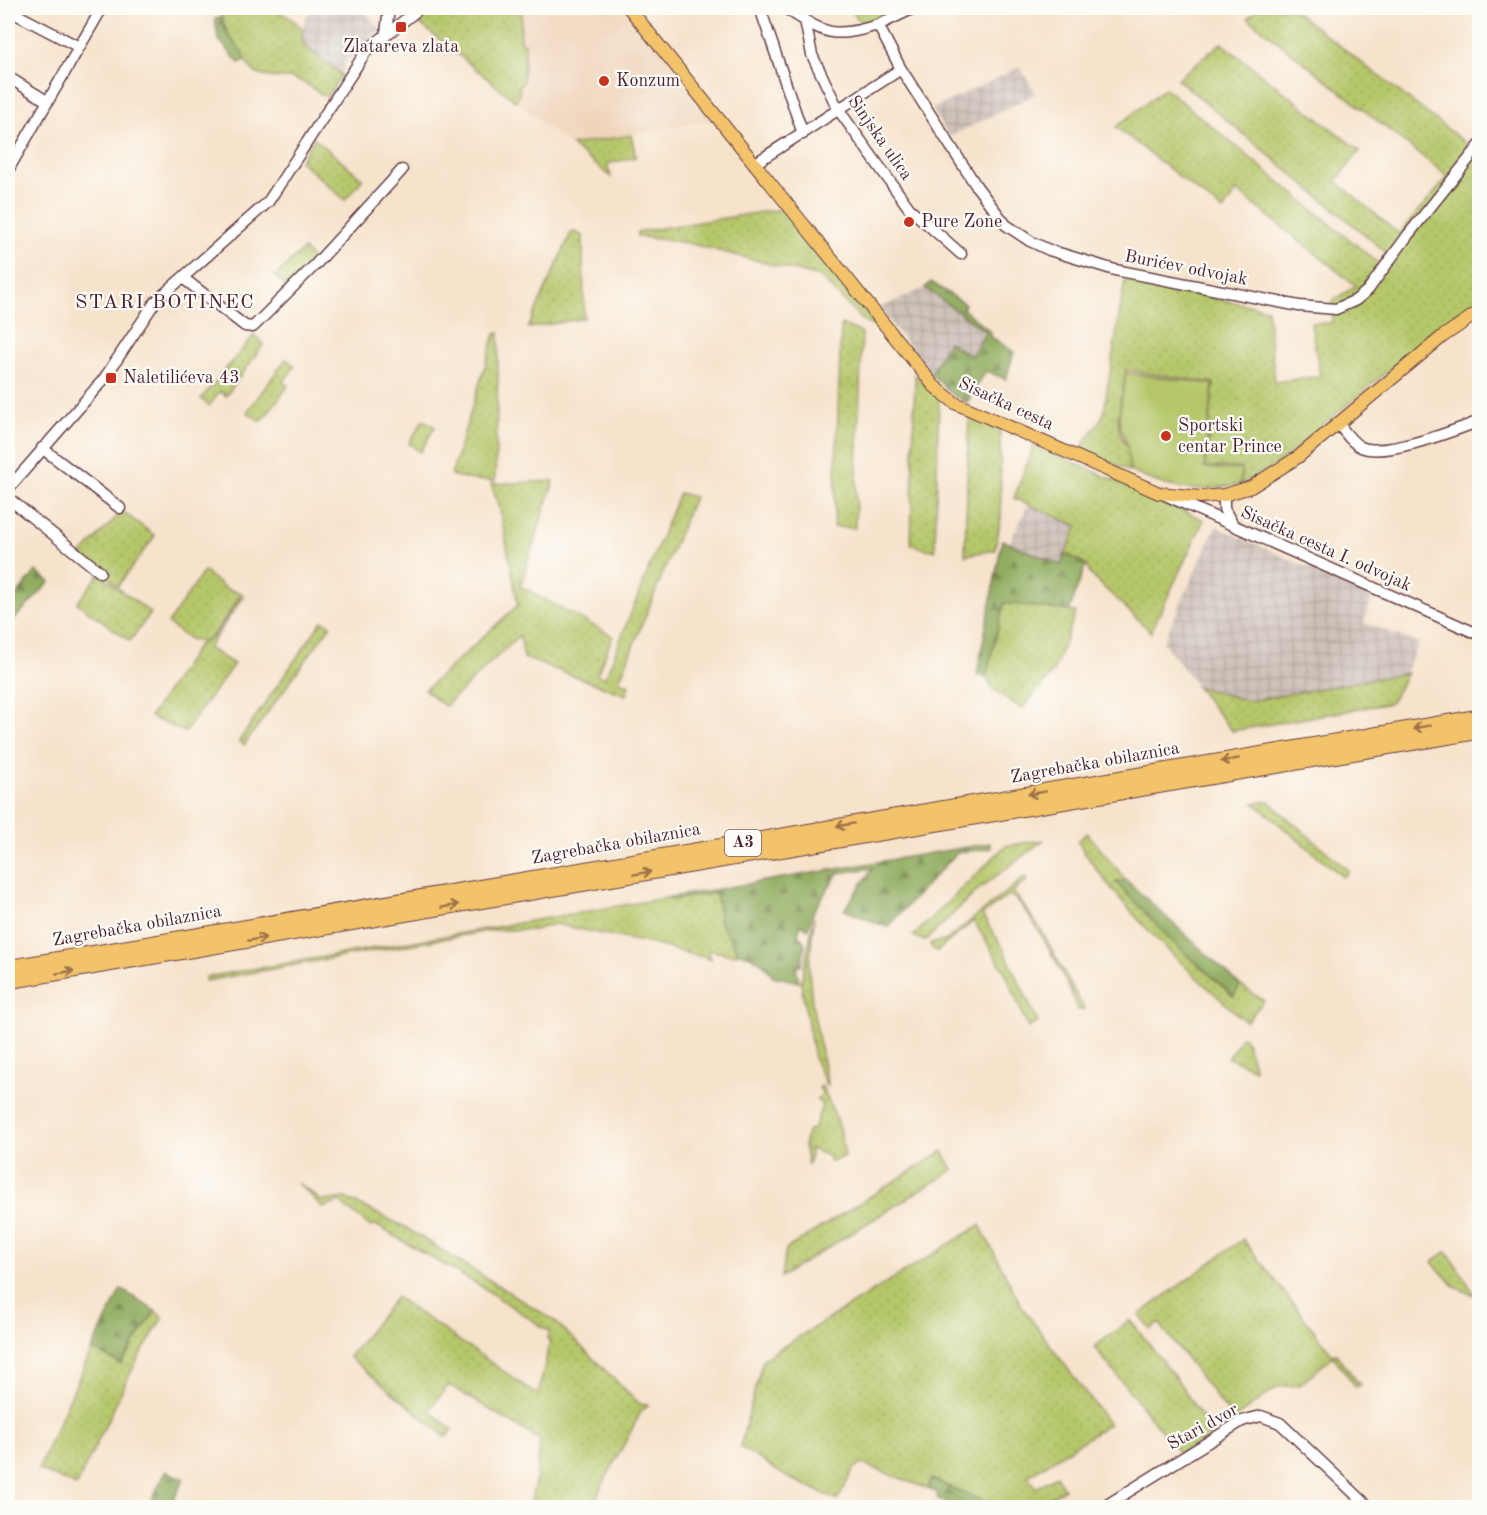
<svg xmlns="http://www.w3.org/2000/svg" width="1487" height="1515" viewBox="0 0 1487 1515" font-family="'Old Standard TT',serif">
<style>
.built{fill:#f0d5bc}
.industrial{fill:url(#industrial-grid)}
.grass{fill:url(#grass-dots);stroke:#80734b;stroke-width:1.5}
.forest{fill:url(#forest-firs);stroke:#6d6645;stroke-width:1.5}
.garden{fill:#b5c76b;stroke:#80734b;stroke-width:1.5}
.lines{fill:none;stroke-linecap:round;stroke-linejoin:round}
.minor-casing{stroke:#643c43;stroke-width:13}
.major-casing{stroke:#643c43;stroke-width:14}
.highway-casing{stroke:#643c43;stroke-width:17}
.minor{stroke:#fff;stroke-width:10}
.major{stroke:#f2c36a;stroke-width:12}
.highway{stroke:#f2c36a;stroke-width:15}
.oneway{stroke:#9e714a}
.poi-dot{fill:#c8321e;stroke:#fdfcf7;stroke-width:2}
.labels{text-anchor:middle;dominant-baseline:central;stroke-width:4.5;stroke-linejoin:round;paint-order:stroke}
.shield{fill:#fdfcf7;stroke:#806168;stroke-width:1.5}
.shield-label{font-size:16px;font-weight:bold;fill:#4a1f2b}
.poi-label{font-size:18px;fill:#4a1f2b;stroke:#fdfcf7;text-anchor:start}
.street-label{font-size:18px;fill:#4a1f2b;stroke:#fdfcf7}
.neighbourhood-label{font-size:20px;letter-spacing:1.5px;fill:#4a1f2b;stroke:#fdfcf7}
</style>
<defs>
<pattern id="industrial-grid" width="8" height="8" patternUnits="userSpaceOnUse" patternTransform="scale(1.5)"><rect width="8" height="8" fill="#cec1b9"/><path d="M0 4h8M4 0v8" fill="none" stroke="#b2a59f"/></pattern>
<pattern id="grass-dots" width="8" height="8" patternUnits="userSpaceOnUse" patternTransform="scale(1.5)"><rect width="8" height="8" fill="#b5c76b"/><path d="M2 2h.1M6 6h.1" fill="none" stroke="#9daa5d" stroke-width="1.8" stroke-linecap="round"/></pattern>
<pattern id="forest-firs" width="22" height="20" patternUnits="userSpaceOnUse" patternTransform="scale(1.5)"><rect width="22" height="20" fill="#90ac5f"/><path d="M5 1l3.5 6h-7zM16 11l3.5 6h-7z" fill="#788b4f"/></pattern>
</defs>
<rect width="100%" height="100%" fill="#fdfcf7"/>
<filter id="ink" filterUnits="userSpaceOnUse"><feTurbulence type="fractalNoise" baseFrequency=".0167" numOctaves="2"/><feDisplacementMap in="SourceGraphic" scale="12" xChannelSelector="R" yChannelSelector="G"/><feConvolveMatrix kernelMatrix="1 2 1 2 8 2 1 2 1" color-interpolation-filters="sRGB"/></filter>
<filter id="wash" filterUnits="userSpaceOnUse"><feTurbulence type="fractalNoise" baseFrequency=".008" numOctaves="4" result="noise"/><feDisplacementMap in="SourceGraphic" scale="24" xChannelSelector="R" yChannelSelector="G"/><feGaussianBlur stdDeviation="1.35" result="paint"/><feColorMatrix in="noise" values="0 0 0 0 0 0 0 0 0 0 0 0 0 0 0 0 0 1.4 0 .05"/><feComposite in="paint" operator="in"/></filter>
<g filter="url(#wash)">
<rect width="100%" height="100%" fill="#f7e3cc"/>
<!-- built -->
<path class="built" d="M522,8H629L718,119L571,145L515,101L519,96L525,43H520Z"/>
<!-- industrial -->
<path class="industrial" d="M311,8H361L381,29L346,62L340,74L303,44L302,28Z
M1020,67L1036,94L949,137L932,109Z
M925,288L986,332L971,356L931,374L879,308Z
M1028,505L1075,526L1060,565L1009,544Z
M1216,526L1372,597L1364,623L1419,643L1391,703L1232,731L1163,642Z"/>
<!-- grass -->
<path class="grass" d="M227,8C262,8 275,2 302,28L303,45L342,75L327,97C317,93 305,81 294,79C283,77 270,79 258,74C248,70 225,29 221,17Z
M429,8H522L520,43H525L523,83L520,85L519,96L515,101L413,18Z
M850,8H891L894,13L862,25Z
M1259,8H1291L1472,148L1479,138V304L1445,323L1277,464L1241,484L1242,468L1205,467L1214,383L1126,370L1118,418L1120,435L1128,448L1129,471L1081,448L1103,416L1125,280L1267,309L1275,382L1320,376L1311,323H1332V301L1356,286L1237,191L1223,211L1116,127L1165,88L1378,263L1387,253L1177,79L1221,43L1360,151L1336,181L1399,234L1448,177L1248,18Z
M631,135L636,157L607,164L611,177L571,145Z
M314,138L363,179L345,200L300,161Z
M781,209L878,328L866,323L820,277L688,243L637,236V232Z
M572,231L583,236L584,318L528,328Z
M841,324L862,333L855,528L834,527Z
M499,333L495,481L472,480L451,475L495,334Z
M254,335L264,344L226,396L220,391L209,406L201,399Z
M286,359L295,366L283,382L288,386L261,422L247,412Z
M915,375L939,397L935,551L911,545Z
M969,414L996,426L1000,431L1001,517L995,550L965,555Z
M1034,445L1204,520L1151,632L1090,574L1086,564L1065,554L1077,526L1014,498Z
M554,481L520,586L613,636L597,674L605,678L679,493L694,497L619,681L629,685L626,695L524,658L520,635L445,706L425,690L518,605L500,509L491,484Z
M122,511L155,536L118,586L81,555Z
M204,571L226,589L242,593L213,635C197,650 181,634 168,623Z
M99,574L151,613L130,641L77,603Z
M245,595L208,648L234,664L185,732L150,717L199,644L215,636L239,599Z
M1004,603L1076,612L1053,672L1022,709L994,690L986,677Z
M322,621L331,625L244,745L239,741Z
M1407,673L1391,703L1232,731L1196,686L1249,701Z
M1268,801L1349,871L1343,877L1254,803Z
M1087,833L1126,880L1116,882L1173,941L1233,996L1240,985L1264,1001L1246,1022C1184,967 1123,912 1077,841Z
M1044,840L979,889L925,941L913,936L1005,846Z
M1025,877L1027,880L1013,892L1040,928L1084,1009L1078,1010C1072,989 1026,900 1009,895L982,915L1003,948L1038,1022L1028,1028L1006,974L974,921L937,951L932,948L930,943L945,941Z
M716,893L720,923L739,953L731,955L710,950L708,953L711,959L652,944L554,924L534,930H493L205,981L206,977L670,897L671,900Z
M814,918L809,968L812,1003L828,1088L814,1059L801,983Z
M1242,1036L1245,1038L1255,1069L1228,1058Z
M822,1086L838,1122L845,1156L830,1162L828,1156L809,1148L811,1155L808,1165L804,1145L808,1130L814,1129L822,1105L816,1099L823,1095L819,1088Z
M943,1151L953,1170L781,1277L786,1249Z
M298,1183L322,1201L345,1198L403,1226L555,1321L640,1404L648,1405L642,1410L591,1507H542L531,1499L537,1475L540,1440L449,1385L429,1410L453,1430L446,1437L349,1357L396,1297L538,1395L550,1341L547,1339L550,1332L482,1287L374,1224L371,1227L339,1202L323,1208Z
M980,1225L1022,1307L1109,1424L1028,1476L1036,1488L1056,1476L1064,1489L1036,1507H997L932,1479L928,1489L863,1464L854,1468L838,1500L787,1477L740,1447L763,1359Z
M1243,1239L1333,1355L1336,1354L1360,1385L1356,1387L1333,1356L1300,1385L1278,1387L1233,1419L1159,1323L1151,1329L1139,1315Z
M1447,1251L1475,1295L1455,1287L1432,1262Z
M155,1311L163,1317L135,1364L76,1486L38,1469L92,1349L121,1364Z
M1130,1320L1180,1384L1213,1434L1180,1454L1094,1347Z"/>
<!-- forest -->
<path class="forest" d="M221,17L226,32L245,56L244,61L239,63L218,39L215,19Z
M931,282L965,304L963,309L991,332L990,336L1014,352L1006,379L986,371L967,403L953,395L931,374L948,342L971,356L986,332L925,288Z
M1002,540L1061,565L1065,554L1086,564L1069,611L1004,603L986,677L977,675Z
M36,571L50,582L8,626V594L14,599Z
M990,843L991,848L957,853L887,927L844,910L873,868L838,873L814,910L808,929L801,924L798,933L805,944L801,966H796L799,982L773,976C763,963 756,956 739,953L720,923L716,893L671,900L670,897Z
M1126,880L1240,985L1234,996L1172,941L1116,882Z
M121,1289L155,1311L121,1364L92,1349Z
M166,1471L184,1479L170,1507H148Z
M931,1479L997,1507H954L937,1498L938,1493L928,1489Z"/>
<!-- garden -->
<path class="garden" d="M304,249L315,262L288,288L275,276Z
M1126,373L1213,384L1204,468L1241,470L1240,484C1194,493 1173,491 1130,471L1127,444L1120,428L1119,416Z
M423,420L435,427L420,452L409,443Z"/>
</g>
<g filter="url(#ink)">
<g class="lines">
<defs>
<path id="minor" d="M760,8L803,134
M785,8C826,34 831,39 878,25
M8,10L79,47
M805,20L812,55L838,109L909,208L961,254
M386,33L389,8
M901,69L977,187L1006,225L1030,241L1049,250L1115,270L1299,306L1336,309L1356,300L1368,290L1408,235L1480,145
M8,77L47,101
M754,164L901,69L878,25L914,8
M8,170L102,8
M183,278L245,326L253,327L316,264L402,170
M1338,423C1344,431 1352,443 1361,447C1385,458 1455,430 1480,421
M42,448L120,508
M8,489L104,379L155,302L268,202L367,50L420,8
M1165,495L1480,635
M1224,495V509L1233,525
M8,498L100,572
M1102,1508L1242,1421L1261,1416L1280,1423L1370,1508"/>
<path id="major" d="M629,8L934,386L955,403L978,413L1159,493L1201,497L1224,495L1251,487L1298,457L1442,337L1480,311"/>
<path id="highway" d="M8,968L1480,717
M8,981L1480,731"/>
</defs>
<!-- minor casing -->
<use href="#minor" class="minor-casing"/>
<!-- major casing -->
<use href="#major" class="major-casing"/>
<!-- highway casing -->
<use href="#highway" class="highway-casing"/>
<!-- minor -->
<use href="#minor" class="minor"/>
<!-- major -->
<use href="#major" class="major"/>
<!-- highway -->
<use href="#highway" class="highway"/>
</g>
<!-- one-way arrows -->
<defs><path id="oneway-shaft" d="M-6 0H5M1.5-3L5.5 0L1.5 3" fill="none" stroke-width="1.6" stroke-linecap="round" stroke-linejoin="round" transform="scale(1.5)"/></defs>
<g class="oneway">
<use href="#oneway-shaft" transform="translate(1422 727) rotate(170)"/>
<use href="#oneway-shaft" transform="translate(1230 760) rotate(170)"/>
<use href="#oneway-shaft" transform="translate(1037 793) rotate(170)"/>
<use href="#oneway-shaft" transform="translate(845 825) rotate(170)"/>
<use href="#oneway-shaft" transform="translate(642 873) rotate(-10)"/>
<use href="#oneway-shaft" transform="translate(450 906) rotate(-10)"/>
<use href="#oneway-shaft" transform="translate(257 939) rotate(-10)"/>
<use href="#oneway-shaft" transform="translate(65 972) rotate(-10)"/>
</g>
</g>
<!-- markers -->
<g class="poi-dot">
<rect x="395" y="21" width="12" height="12" rx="3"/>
<circle cx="604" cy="81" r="6"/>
<circle cx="909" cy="222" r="6"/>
<rect x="105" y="372" width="12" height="12" rx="3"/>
<circle cx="1166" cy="436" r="6"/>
</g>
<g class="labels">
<!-- shield labels -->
<rect class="shield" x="725" y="830" width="36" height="26" rx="4.5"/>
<g class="shield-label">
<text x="743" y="843">A3</text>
</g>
<!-- poi labels -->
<g class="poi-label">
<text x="401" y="47" text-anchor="middle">Zlatareva zlata</text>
<text x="616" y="81">Konzum</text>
<text x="921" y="222">Pure Zone</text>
<text x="123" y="378">Naletilićeva 43</text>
<text x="1178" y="426">Sportski<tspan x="1178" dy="21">centar Prince</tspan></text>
</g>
<!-- street labels -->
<g class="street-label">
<text transform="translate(880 138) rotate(55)">Sinjska ulica</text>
<text transform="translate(1186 268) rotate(11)">Burićev odvojak</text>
<text transform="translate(1006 404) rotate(25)">Sisačka cesta</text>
<text transform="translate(1326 549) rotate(24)">Sisačka cesta I. odvojak</text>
<text transform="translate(1095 763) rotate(-10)">Zagrebačka obilaznica</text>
<text transform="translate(616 844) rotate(-10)">Zagrebačka obilaznica</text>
<text transform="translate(137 926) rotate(-10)">Zagrebačka obilaznica</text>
<text transform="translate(1203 1427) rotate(-29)">Stari dvor</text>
</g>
<!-- neighbourhood labels -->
<g class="neighbourhood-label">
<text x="165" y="303">STARI BOTINEC</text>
</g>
</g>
<!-- margin -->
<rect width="1487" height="1515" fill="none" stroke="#fdfcf7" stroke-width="30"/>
</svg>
